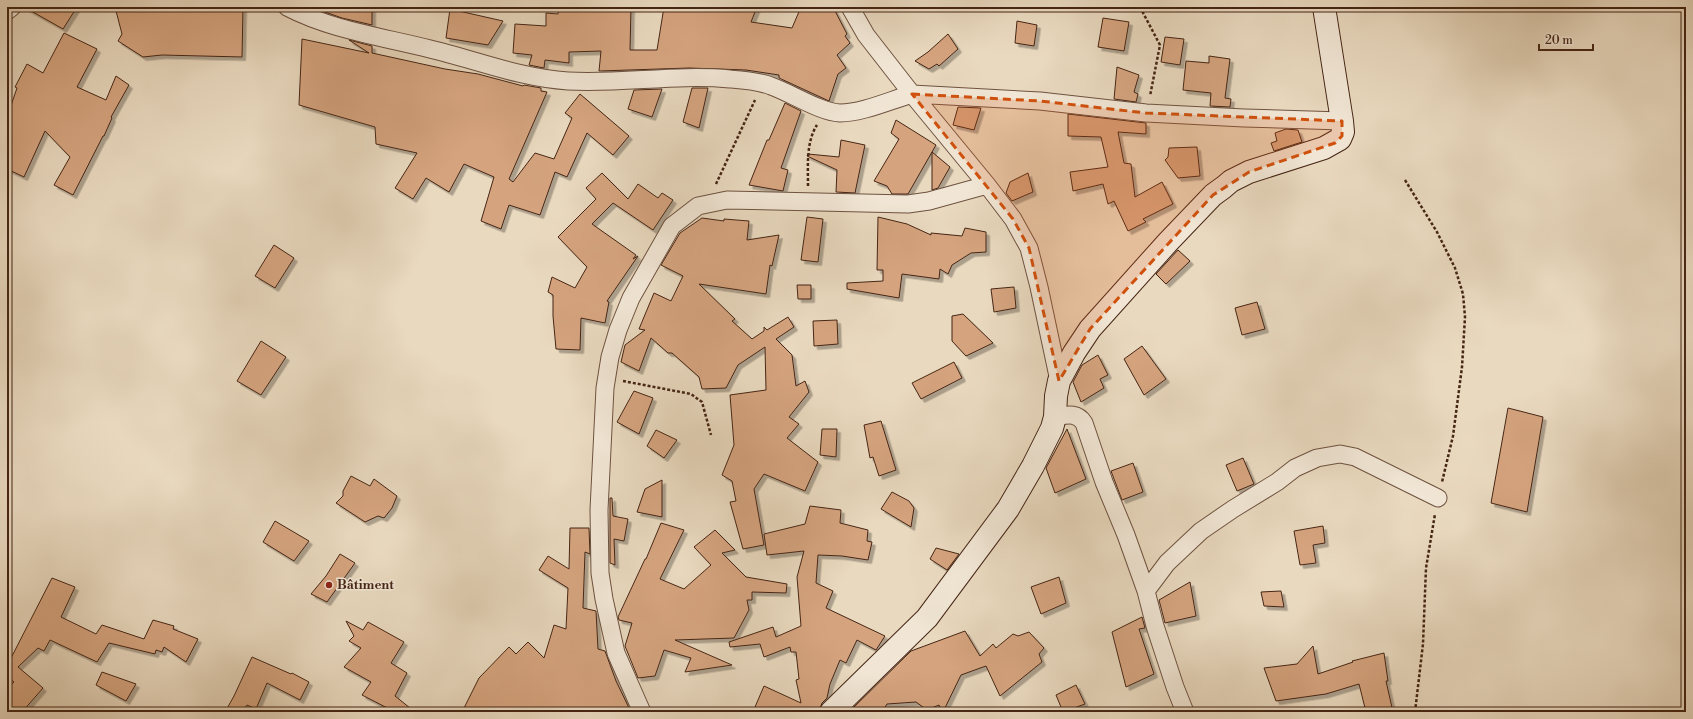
<svg xmlns="http://www.w3.org/2000/svg" width="1693" height="719" viewBox="0 0 1693 719" font-family="'Libre Bodoni',serif">
<style>
.building{fill:#d5a47f;stroke:#452515;filter:url(#shadow)}
.lines{fill:none;stroke-linecap:round;stroke-linejoin:round}
.street-casing{stroke:#6e5240;stroke-width:19}
.secondary-casing{stroke:#452515;stroke-width:24}
.path{stroke:#452515;stroke-width:2.5;stroke-dasharray:3 2;stroke-linecap:butt}
.street{stroke:#f1e6d5;stroke-width:17}
.secondary{stroke:#f1e6d5;stroke-width:22}
.marked{fill:#d0510d;fill-opacity:0.2;stroke:#d0510d;stroke-width:3;stroke-dasharray:8 5;stroke-linejoin:round}
.poi-dot{fill:#8f2418;stroke:#f1e6d5;stroke-width:1.5}
.labels{text-anchor:middle;dominant-baseline:central;stroke-width:3;stroke-linejoin:round;paint-order:stroke}
.poi-label{font-size:13px;font-weight:bold;fill:#452515;stroke:#f1e6d5;text-anchor:start}
</style>
<defs>
<filter id="shadow"><feDropShadow dx="3.5" dy="3.5" stdDeviation="0" flood-color="#0004"/></filter>
</defs>
<rect width="100%" height="100%" fill="#e9d9bf"/>
<filter id="stains"><feTurbulence type="fractalNoise" baseFrequency=".005" numOctaves="4"/><feColorMatrix values="0 0 0 0 .2 0 0 0 0 .09 0 0 0 0 .02 0 0 0 .5 -.17"/></filter>
<radialGradient id="worn" r=".72"><stop offset=".6" stop-color="#630" stop-opacity="0"/><stop offset="1" stop-color="#630" stop-opacity=".3"/></radialGradient>
<!-- building -->
<path class="building" d="M24,7H77L63,29Z
M115,7H243L242,57L162,55L143,57L118,41L122,34Z
M311,7H372V25L342,18Z
M559,7H631L630,50H657L664,7H757L751,22L792,28L801,7H833L847,34L845,36L850,43L837,55L846,68L838,74L829,101L779,78V75L746,70L689,68L599,71L601,51L569,52V63L545,60L544,68L529,65L532,55L513,53L515,24L546,26V13L558,14Z
M450,9L503,21L488,45L446,38Z
M1103,18L1129,22L1124,51L1098,47Z
M1017,21L1037,25L1034,46L1015,43Z
M64,33L97,49L77,87L106,100L116,76L129,85L111,117L112,118L104,136H103L73,195L54,185L70,157L45,131L24,177L7,169V117L17,88L15,87L27,64L43,73Z
M948,34L958,49L939,66L937,64L929,69L915,61L928,52Z
M1165,37L1184,39L1180,65L1161,62Z
M302,39L369,53L349,40L372,46V53L445,69L478,74L523,86L524,85L541,88V91L547,92L509,179L513,182L535,153L554,159L572,118L565,113L580,94L629,136L613,155L587,133L567,177L555,172L540,215L509,205L501,229L481,221L494,177L464,164L449,192L426,178L413,199L395,188L417,153L376,144L375,127L299,105Z
M1209,56L1230,59L1225,98L1231,99L1230,107L1210,106L1211,93L1183,90L1186,61L1209,63Z
M1117,67L1139,75L1134,92L1138,94L1136,102L1114,99Z
M692,88H708L699,128L683,122Z
M662,89L652,117L628,109L634,90Z
M785,103L801,111L781,168L788,170L783,191L749,185L767,140H769Z
M958,107L981,108L974,130L953,125Z
M1068,114L1146,123V134L1118,132L1124,163L1131,164L1135,197L1162,182L1173,204L1143,219L1146,222L1128,231L1114,201L1108,204L1103,184L1073,191L1070,172L1108,167L1101,137L1068,136Z
M896,120L936,145L908,194H892L887,186L874,181L899,139L891,133Z
M1286,129L1298,130L1302,142L1274,151L1271,143L1277,141L1275,133Z
M841,140L865,145L855,193L836,192L837,170L807,156L808,154L839,157Z
M1197,147L1200,176L1178,178L1165,160L1168,157L1169,148Z
M932,152L950,167L938,188L932,190Z
M602,173L628,199L638,184L658,198L662,193L673,200L653,230L613,203L592,224L636,255L633,259L638,256L607,301L609,302L605,323L581,318L580,350L556,349L553,316V295L548,292L552,277L575,288L587,267L558,237L596,199L586,188Z
M1028,173L1033,192L1012,201L1006,193L1010,182Z
M807,217L823,219L818,262L801,260Z
M878,217L907,224L931,235V233L962,236L965,228L986,232V252L971,253L952,265L948,274L940,269L939,279L902,274L899,298L847,289V283L883,281V270H877Z
M702,218L724,221V219L749,221L747,240L779,235L772,266L770,265L766,294L699,284L735,319L732,321L752,339L764,331V327L767,330L788,317L794,327L776,339L792,355L796,386L805,381L809,392L789,417L799,424L787,438L818,462L805,491L764,474L754,489L764,545L743,549L730,502L736,501L732,481L722,475L734,445L730,395L766,390L765,347L738,365L726,388L702,389L699,377L672,353H668L651,338L639,371L621,362L625,345L645,330L639,329L654,293L671,301L683,276L661,265L680,233Z
M274,245L294,258L275,288L255,276Z
M1178,250L1190,261L1166,284L1156,274Z
M797,285H811V299H798Z
M1014,287L1016,308L994,312L991,289Z
M1257,302L1265,329L1242,335L1235,308Z
M963,314L993,343L966,356L952,341V316Z
M837,320L838,344L814,346L813,321Z
M261,341L286,357L261,395L237,381Z
M1142,346L1166,379L1144,395L1124,359Z
M1098,355L1108,375L1100,379L1104,388L1081,402L1073,382L1082,365Z
M954,362L962,378L921,399L912,383Z
M634,391L653,398L639,434L617,422Z
M1508,408L1543,417L1527,512L1491,503Z
M881,421L896,470L879,476L873,457L870,458L864,425Z
M822,429H837L836,457L820,455Z
M1067,429L1086,479L1055,493L1046,468Z
M656,430L677,440L664,458L647,446Z
M1243,458L1254,484L1237,491L1226,465Z
M1133,463L1143,492L1122,500L1111,471Z
M351,476L370,486L374,479L397,496L392,508L384,518L378,516L365,522L336,503L343,496V491Z
M662,480V517L637,512L645,489Z
M892,492L909,501L914,508L911,527L881,509Z
M610,498H612L613,516L628,519L624,541L614,539L615,565L610,563Z
M810,506L841,510L840,523L868,530L867,541L872,542L868,560L842,556L818,555L816,583L833,591L826,608L885,636L876,650L857,640L846,663L840,660L830,684L827,698L822,703L819,712H765L755,707L764,686L801,703L796,680L799,679L796,652H791L790,647L764,657L760,644L730,647L729,642L773,627L776,637L801,626L797,577L804,551L767,555L764,534L805,524Z
M275,521L309,541L294,561L263,542Z
M661,523L684,530L660,579L684,589L711,565L694,547L715,530L735,550L722,553L746,577L787,584L786,593L752,592V600H747L749,610L734,638L675,640L732,665L685,672L691,658L664,650L655,676L638,678L625,646L632,623L619,620L618,617L645,559H646Z
M1323,526L1325,543L1313,545L1316,563L1300,565L1294,531Z
M570,528H589L590,554L585,552L583,608L596,611L598,649L605,651L616,681L631,712H462L479,678L509,647L516,654L528,642L544,658L554,625L566,629L568,588L539,570L548,556L569,569Z
M936,548L959,554L947,570L930,559Z
M340,554L355,563L327,602L311,594L326,576Z
M1059,577L1066,603L1041,614L1031,587Z
M52,578L75,587L61,617L96,634L102,625L144,639L153,620L174,626L173,629L198,639L186,662L164,647L162,652L156,650L155,654L109,643L97,662L50,640L44,651L38,648L18,667L43,688L22,712H7V689L14,682L7,677V657L10,660Z
M1190,582L1196,616L1165,623L1159,600Z
M1281,591L1284,607L1264,606L1261,592Z
M1142,617L1145,628L1139,629L1154,674L1126,687L1112,632Z
M346,621L363,630L368,622L404,642L391,663L407,673L395,696L415,712H395L362,695L371,682L344,667L361,648L349,641L354,636Z
M965,631L980,656L993,644L996,648L1013,634L1018,636L1029,632L1044,648L1039,654L1042,662L1000,696L986,666L961,675L943,712H942L939,705L927,710L916,702L887,704L882,712H849L911,651Z
M1313,646L1318,674L1353,662L1352,661L1384,653L1388,681H1386L1393,712H1366L1359,684L1326,694L1276,701L1264,668L1297,664Z
M252,657L291,674L292,673L309,682L300,700L267,683L256,709L247,705L242,712H225L234,696Z
M102,672L136,684L126,701L96,685Z
M1076,685L1085,704L1063,712L1056,695Z"/>
<g class="lines">
<defs>
<path id="street" d="M287,7C331,30 383,37 430,49C476,60 520,78 568,81C622,84 676,74 730,79C743,80 758,81 771,86C791,93 820,112 840,113C862,113 891,100 912,94L866,35L850,7
M7,11L12,7
M1059,381L1039,287L1029,248L1013,219L987,185L912,94L1040,101L1146,113L1244,118L1342,121
M1055,417C1067,415 1077,412 1084,423L1104,482L1126,535L1146,591L1155,626L1175,687L1185,712
M1146,591L1167,563L1201,531L1233,509L1277,482L1295,468L1317,458L1340,454L1355,457L1438,498
M642,712L616,653L604,599L600,573L599,510L605,388L610,357L618,330L631,298L672,226L698,206L727,200L908,204L929,201L987,185"/>
<path id="secondary" d="M831,712L927,618L1008,509L1033,466L1052,428L1055,417L1056,396L1059,381L1074,353L1090,329L1168,242L1213,195L1224,187L1231,181L1249,172L1324,148L1340,139L1343,132L1342,121L1324,7"/>
</defs>
<!-- street casing -->
<use href="#street" class="street-casing"/>
<!-- secondary casing -->
<use href="#secondary" class="secondary-casing"/>
<!-- path -->
<path class="path" d="M1140,7L1160,45L1150,96
M1405,180L1437,232L1455,268L1463,294L1465,317L1462,367L1453,436L1442,482
M716,184L755,100
M808,186C808,165 806,142 817,125
M623,381L691,394L702,402L711,435
M1415,712L1423,644L1426,568L1435,514"/>
<!-- street -->
<use href="#street" class="street"/>
<!-- secondary -->
<use href="#secondary" class="secondary"/>
</g>
<!-- marked area -->
<path class="marked" d="M912,94L1040,101L1146,113L1342,121V136L1335,143L1249,172L1213,195L1090,329L1059,381L1029,248L1013,219Z"/>
<!-- markers -->
<circle class="poi-dot" cx="329" cy="585" r="4"/>
<g class="labels">
<!-- poi labels -->
<g class="poi-label">
<text x="337" y="585">Bâtiment</text>
</g>
</g>
<!-- margin -->
<rect width="1693" height="719" fill="none" stroke="#e9d9bf" stroke-width="24"/>
<rect x="8" y="8" width="1677" height="703" fill="none" stroke="#452515" stroke-width="2"/>
<rect x="12" y="12" width="1669" height="695" fill="none" stroke="#452515"/>
<!-- scale -->
<path d="M1539 44v6h54v-6" fill="none" stroke="#452515" stroke-width="2"/>
<text x="1545" y="44" font-size="12" fill="#452515" stroke="#f1e6d5" stroke-width="3" paint-order="stroke">20 m</text>
<rect width="100%" height="100%" filter="url(#stains)"/>
<rect width="100%" height="100%" fill="url(#worn)"/>
</svg>
